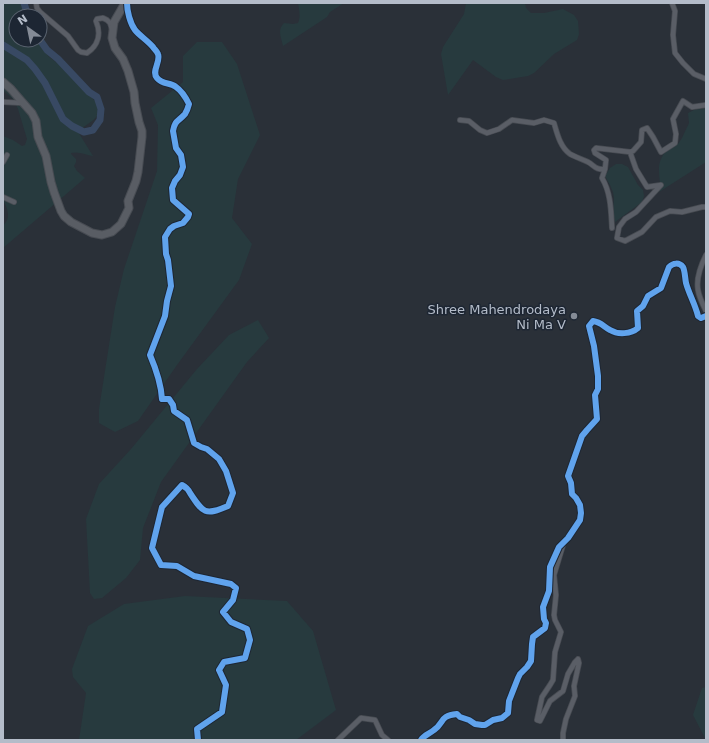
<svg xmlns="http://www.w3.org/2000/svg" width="709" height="743" viewBox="0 0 709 743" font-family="'DejaVu Sans',sans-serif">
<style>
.green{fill:#273a3e}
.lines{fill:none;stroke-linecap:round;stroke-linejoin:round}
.river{stroke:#384963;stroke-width:7}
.street-casing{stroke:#484c53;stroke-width:6}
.secondary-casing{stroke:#484c53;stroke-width:9}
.street{stroke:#5a5e66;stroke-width:4.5}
.secondary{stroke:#595d64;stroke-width:7}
.cycleway-casing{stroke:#1d2633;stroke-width:8}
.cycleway{stroke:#60a3ed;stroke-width:6}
.poi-dot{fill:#848b96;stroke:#1d2633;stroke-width:1.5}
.labels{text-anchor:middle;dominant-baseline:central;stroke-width:3;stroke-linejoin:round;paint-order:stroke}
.poi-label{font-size:13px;fill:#b4bcc9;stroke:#1d2633;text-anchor:end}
</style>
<rect width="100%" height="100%" fill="#2a3038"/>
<!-- green -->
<path class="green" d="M3,3H22L27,16H16V40H38L48,56L65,69L96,102C97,104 99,106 99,108C100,118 89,123 82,128L75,127L93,156C86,155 79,151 71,153V154L76,159V162L74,166L77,171L85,178L3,248V225C12,219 7,207 3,200V136L13,140L22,146L25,145L27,139L18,109L14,100L5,92L3,91Z
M298,3H344L330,12L327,17L283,46C281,37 277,30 284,23L293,24L298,23C301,17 299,9 298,3Z
M466,3H525L526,8L531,13H544L563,9L574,15L578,21L579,34L577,40L554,54L534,73L528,76L503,80L496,77L473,60L448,95L441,54L443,47L464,14Z
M197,42H222L237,64L260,135L238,179L232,218L252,244L239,280L177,365L138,421L115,432L99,423V409L115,307L124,269L157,171L158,125L151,108L183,82V56Z
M706,108V162L659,192C661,183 659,178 659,170C658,162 665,149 672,145C674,144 676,144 678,144L682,138L689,123L688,113L694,110Z
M616,164H622L628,167L638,185L643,190L644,196L642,202L615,222L613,212L614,198L613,192L610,185L605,176L610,168Z
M258,320L269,338L247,362L161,482L143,528L140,560L126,578L102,598L94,599L90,593L86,519L99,484L131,449L197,369L229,335Z
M185,596L287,601L313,631L336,710L296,740H79L86,693L73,677L72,669L88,626L124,604Z
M706,687V740L693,715L702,688Z"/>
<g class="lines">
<!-- river -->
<path class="river" d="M24,3L28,16
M3,45L27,60L35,69L45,83L63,119L72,126L84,132L93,130L100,120L101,109L97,97L89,92L58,59L47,50L40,40"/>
<defs>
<path id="street" d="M36,3L37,8L40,12L68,36L78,50L81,52L87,53C99,45 101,33 96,21L97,19L103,18L107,20L110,23L112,29
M127,3C127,11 130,23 135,30C140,36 147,40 153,47C154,49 157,51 158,54C161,62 151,71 157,78C163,85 170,82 176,87C182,91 186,98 189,104C188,108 187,111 185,114C178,122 175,120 173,131L176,148L181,155L183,167L180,175L175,181L172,188L173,200L189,214L188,217L183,223L174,226L170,229L165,237L166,254L168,260L171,286L167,301L165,316L150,355C156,369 161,383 162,399H169L173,405L174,411L187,420L194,443L201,447L207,449L219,459L226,471L233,493L228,506C205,516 203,513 190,493C188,489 186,487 182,485L162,507L152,548L161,565L177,566L194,576L231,584L236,588L233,600L223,612L231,622L247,629L250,640L245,658L224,662L219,670L226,685L222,712L197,729L198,740
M672,3L675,11L673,35L675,53L683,63L694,74L706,79
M3,102L23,103
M460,120L469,121L480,130L487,133L499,129L512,120L534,123L544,120L554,123C557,133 560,147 570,154C575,157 582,159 588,162C595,166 595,170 605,169L606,160L595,153L594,150L596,148L630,152L633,151L641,142L642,130L647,128L653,137L661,152L675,143L676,134L673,119L683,101L692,107L706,105
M630,152L636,169L647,187L661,185L636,212L625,219L619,227L617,238L625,241L642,232L656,217L670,211L682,212L702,207H706
M3,162L7,155
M605,169L602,178C611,193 611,211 612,228
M3,197L14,202
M706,255C701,265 696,279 698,290C699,297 703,305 706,311
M338,740L361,718L375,720L382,735L388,740
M421,740C424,735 429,734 434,730C445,722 439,716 457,714L460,717L469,720L475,724L482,725H485L493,720L502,718L508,713L509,701L518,678L520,674L527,667L531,661L532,644L533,637L545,628L546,623L544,619L543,607L549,591L550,567L559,547L568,538L580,520L581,513L580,505L576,498L572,494L571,483L568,476L582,436L587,430L597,419L595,395L598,389V376L594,346L589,326L593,321C601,322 604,327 610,330C618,335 631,334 638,328L637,311L643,306L648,296L661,288L669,267C673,263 679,262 683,267C685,271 685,278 686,283C689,294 695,304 698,316L701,318L706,316
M563,740V733L566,719L575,696L574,686L579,663L578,659L575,662L568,674L563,691L550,701L540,721L537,720L542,697L550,685L553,680L555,652L561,632L555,620L554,615L556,595L554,575L564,542"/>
<path id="secondary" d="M3,82L11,89L17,96L32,113L36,121L38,137L46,156L51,182L54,192L61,211L64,216L71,222L92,233L102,235L112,232L121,224L129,208L128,201L136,181L138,172L142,137V131L139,122L135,103L134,92L128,71L123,59L115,48L112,38L114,22L125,3"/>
</defs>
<!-- street casing -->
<use href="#street" class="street-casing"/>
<!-- secondary casing -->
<use href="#secondary" class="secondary-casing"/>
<!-- street -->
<use href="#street" class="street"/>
<!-- secondary -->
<use href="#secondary" class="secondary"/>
<defs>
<path id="cycleway" d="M127,3C127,11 130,23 135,30C140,36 147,40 153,47C154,49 157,51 158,54C161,62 151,71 157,78C163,85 170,82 176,87C182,91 186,98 189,104C188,108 187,111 185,114C178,122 175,120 173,131L176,148L181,155L183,167L180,175L175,181L172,188L173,200L189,214L188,217L183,223L174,226L170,229L165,237L166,254L168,260L171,286L167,301L165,316L150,355C156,369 161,383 162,399H169L173,405L174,411L187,420L194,443L201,447L207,449L219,459L226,471L233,493L228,506C205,516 203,513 190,493C188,489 186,487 182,485L162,507L152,548L161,565L177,566L194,576L231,584L236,588L233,600L223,612L231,622L247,629L250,640L245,658L224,662L219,670L226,685L222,712L197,729L198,740
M421,740C424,735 429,734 434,730C445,722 439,716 457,714L460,717L469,720L475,724L482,725H485L493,720L502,718L508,713L509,701L518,678L520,674L527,667L531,661L532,644L533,637L545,628L546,623L544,619L543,607L549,591L550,567L559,547L568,538L580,520L581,513L580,505L576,498L572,494L571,483L568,476L582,436L587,430L597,419L595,395L598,389V376L594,346L589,326L593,321C601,322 604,327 610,330C618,335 631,334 638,328L637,311L643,306L648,296L661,288L669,267C673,263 679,262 683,267C685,271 685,278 686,283C689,294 695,304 698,316L701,318L706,316"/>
</defs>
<!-- cycleway casing -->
<use href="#cycleway" class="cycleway-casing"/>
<!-- cycleway -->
<use href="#cycleway" class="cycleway"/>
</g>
<!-- markers -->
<circle class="poi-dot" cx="574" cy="316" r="4"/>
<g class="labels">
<!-- poi labels -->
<g class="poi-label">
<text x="566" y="309">Shree Mahendrodaya<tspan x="566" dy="15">Ni Ma V</tspan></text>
</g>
</g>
<!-- border -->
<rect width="709" height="743" fill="none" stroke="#b4bcc9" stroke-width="8"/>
<!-- north arrow -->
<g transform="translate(28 28) rotate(327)"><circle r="19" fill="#1d2633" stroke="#59626f"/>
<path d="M0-3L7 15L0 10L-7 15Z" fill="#848b96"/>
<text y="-6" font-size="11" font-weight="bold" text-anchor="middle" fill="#b4bcc9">N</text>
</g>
</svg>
